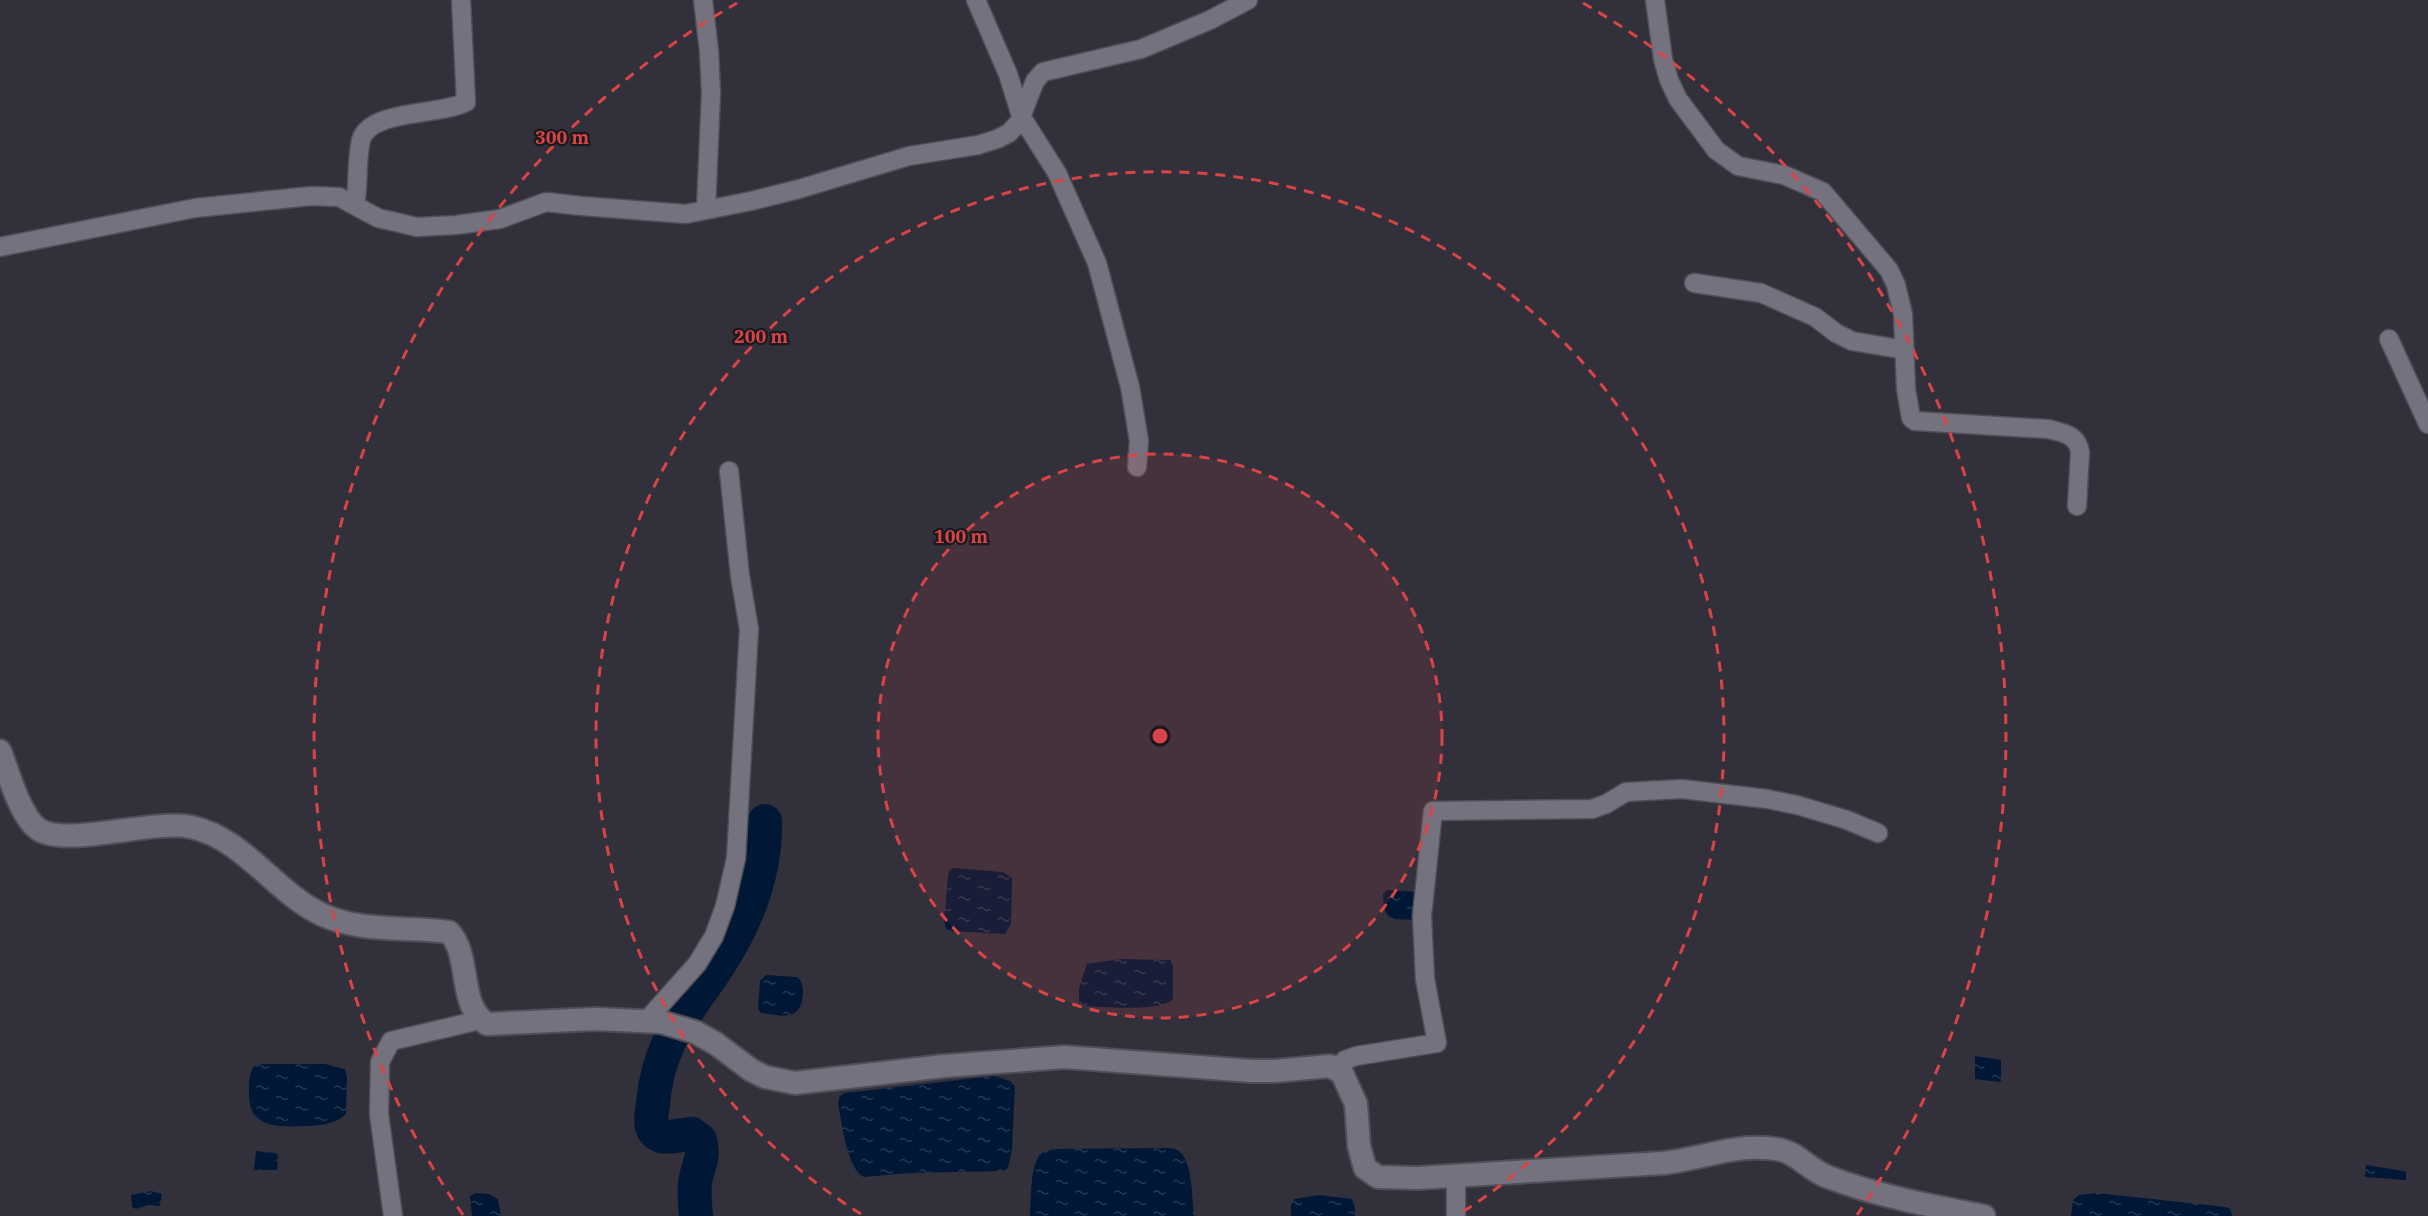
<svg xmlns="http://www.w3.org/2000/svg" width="2428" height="1216" viewBox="0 0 2428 1216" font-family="'IBM Plex Serif',serif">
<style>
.water{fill:url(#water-ripples)}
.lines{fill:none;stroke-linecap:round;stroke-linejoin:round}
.river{stroke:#001835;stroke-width:34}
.minor-casing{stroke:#504f58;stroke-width:21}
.tertiary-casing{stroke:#504f58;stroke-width:26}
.minor{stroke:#74727f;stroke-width:18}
.tertiary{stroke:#74727f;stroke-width:22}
.ring{fill:none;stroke:#d94546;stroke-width:3;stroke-dasharray:10 8}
.centre{fill:#d94546;stroke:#19191e;stroke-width:3}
.ring-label{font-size:18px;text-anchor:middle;font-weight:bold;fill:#d94546;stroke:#19191e;stroke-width:4.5;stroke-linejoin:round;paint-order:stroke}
</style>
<defs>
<pattern id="water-ripples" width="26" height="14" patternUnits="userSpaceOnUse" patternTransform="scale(1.5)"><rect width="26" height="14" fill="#001835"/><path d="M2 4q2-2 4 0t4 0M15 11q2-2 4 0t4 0" fill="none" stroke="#253a53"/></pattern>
</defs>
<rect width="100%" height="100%" fill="#32303b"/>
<!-- water -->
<path class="water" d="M954,868L1003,872L1012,878L1011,924L1005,934L950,931L946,928L944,921L948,876L950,870Z
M1387,890L1418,892L1415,920C1391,919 1384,922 1383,894Z
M1120,959L1170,960L1173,966V999C1159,1013 1101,1006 1082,1006L1079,1004V988L1087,964Z
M766,975L797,977C806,982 804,1006 796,1012C787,1019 771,1014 761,1013L758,1009L760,981Z
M1975,1056L2001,1060V1081L1999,1082L1975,1079Z
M260,1064H325L345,1069L347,1078L346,1114C334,1125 321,1125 306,1126C280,1127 249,1129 249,1095C249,1085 249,1076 253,1067Z
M994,1076L1010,1081L1015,1086L1012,1149L1008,1168L1004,1171L910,1173L864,1177C847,1170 841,1119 838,1102L840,1096L845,1093Z
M1165,1148C1169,1148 1175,1148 1179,1151C1193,1162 1192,1199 1194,1216H1030C1031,1202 1030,1168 1039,1156C1042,1151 1051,1150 1057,1149Z
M256,1151L276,1153L278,1156L277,1170H254Z
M2366,1165L2404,1171L2406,1172V1180L2365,1177Z
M151,1191L162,1194L160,1206L148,1205L136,1209L132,1207L131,1195Z
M476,1193L489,1194L498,1199L501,1216H472L470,1196Z
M2097,1193L2226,1207L2230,1209L2232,1216H2071L2073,1200L2079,1195Z
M1319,1195L1352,1199L1355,1208V1216H1291V1205L1294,1199Z"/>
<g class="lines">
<!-- river -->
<path class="river" d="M696,1216C695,1205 694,1194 695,1182C698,1164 705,1159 700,1140L692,1134C680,1134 662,1142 654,1131C649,1124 652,1112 653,1104C659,1030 699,1003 732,943C753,905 766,865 765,821"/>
<defs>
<path id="minor" d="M703,0L709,51L711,93L706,209
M976,0L1008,74L1021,116L1057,173L1097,263L1130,387L1139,441L1137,467
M1655,0L1663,59L1669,80L1678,99L1716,150L1738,166L1784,175L1823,192L1889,270L1896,285L1903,314L1906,389L1911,418L1915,421L2048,429C2063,433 2077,434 2080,452L2077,506
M355,205C359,184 356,161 361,140C370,109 440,116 466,102L461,0
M0,247L195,208L311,196L339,197L378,218L417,227L456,225L500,219L546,202L582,206L686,214L751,201L799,189L909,156L978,145L997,139L1009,133L1019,122L1035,81L1043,72L1141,49L1210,20L1248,0
M1694,283L1761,293L1815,317L1836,333L1852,341L1905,350
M2389,339L2428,424
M647,1020L697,964L714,936L725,906L736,858L749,629L740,576L729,471
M1337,1068L1345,1060L1356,1056L1437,1043L1425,979L1422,916L1433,811L1592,809L1606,804L1626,792L1682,789L1767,799L1797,805L1847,820L1878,833
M393,1216L379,1114L380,1062L391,1041L480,1020
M1456,1216V1176"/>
<path id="tertiary" d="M0,751C8,772 20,816 38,829C65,848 153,819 191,827C244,838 275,893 323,915C363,933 407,926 449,932C472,956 457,1005 487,1024L596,1019L661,1022L695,1032L715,1043L751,1070L765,1077L795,1083L944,1066L1065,1057L1252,1071H1275L1330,1066L1342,1073L1356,1104L1359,1146L1365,1168L1378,1177L1418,1178L1663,1163C1703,1159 1734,1143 1776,1149C1796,1151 1809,1170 1828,1177C1878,1196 1931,1206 1984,1216"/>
</defs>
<!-- minor casing -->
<use href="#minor" class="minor-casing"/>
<!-- tertiary casing -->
<use href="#tertiary" class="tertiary-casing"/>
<!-- minor -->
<use href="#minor" class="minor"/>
<!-- tertiary -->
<use href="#tertiary" class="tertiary"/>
</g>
<!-- distance rings -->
<circle cx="1160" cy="736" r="282" fill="#d94546" fill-opacity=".12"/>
<g class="ring">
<circle cx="1160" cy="736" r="282"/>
<path d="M861 1214A564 564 0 1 1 1459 1214"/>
<path d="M463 1215A846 846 0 0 1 737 3M1583 3A846 846 0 0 1 1857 1215"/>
</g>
<circle cx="1160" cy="736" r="9" class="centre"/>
<g class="ring-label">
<text x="562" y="144">300 m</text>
<text x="761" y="343">200 m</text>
<text x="961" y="543">100 m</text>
</g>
</svg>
